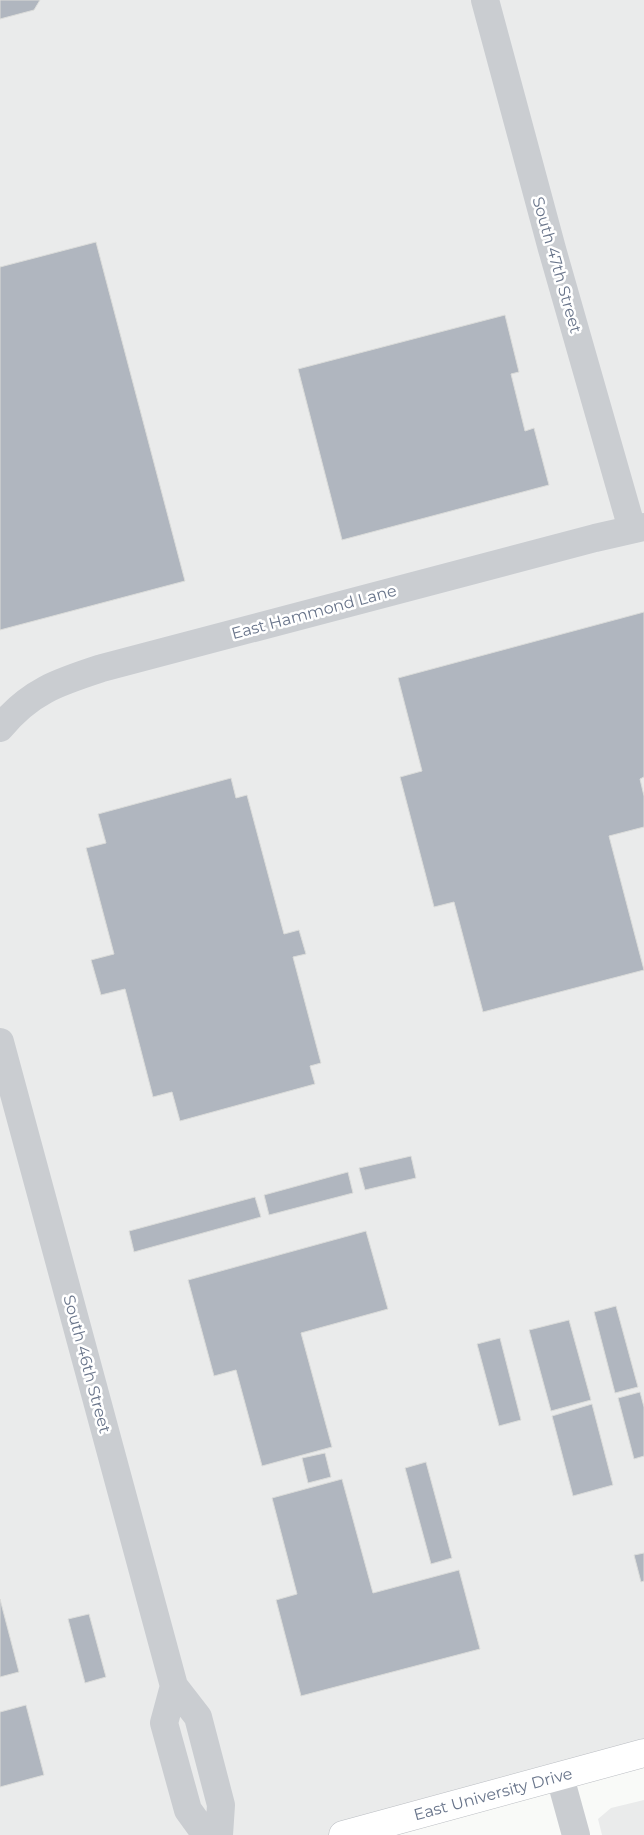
<svg xmlns="http://www.w3.org/2000/svg" width="644" height="1835" viewBox="0 0 644 1835" font-family="Montserrat,sans-serif">
<style>
.built{fill:#eaebeb}
.building{fill:#b0b6bf;stroke:#dbdcda}
.lines{fill:none;stroke-linecap:round;stroke-linejoin:round}
.major-casing{stroke:#bbbec3;stroke-width:29}
.minor{stroke:#cacdd1;stroke-width:28}
.major{stroke:#fff;stroke-width:28}
.labels{text-anchor:middle;dominant-baseline:central;stroke-width:5;stroke-linejoin:round;paint-order:stroke}
.street-label{font-size:16px;fill:#68748a;stroke:#fff}
</style>
<rect width="100%" height="100%" fill="#f9faf8"/>
<!-- built -->
<path class="built" d="M0,0H644V1744L343,1835H0Z
M644,1800V1835H602L598,1819L611,1808Z"/>
<!-- building -->
<path class="building" d="M0,0H40L34,10L0,19Z
M96,242L185,581L0,630V267Z
M505,315L519,372L511,374L525,431L534,428L549,485L342,540L298,369Z
M644,612V777L640,779L644,796V827L609,836L644,970L483,1012L454,902L434,907L400,777L422,771L398,678Z
M231,778L236,798L247,795L284,934L299,930L306,954L293,957L321,1063L310,1066L315,1084L180,1121L172,1092L153,1097L125,989L101,995L91,960L114,954L86,848L106,843L98,814Z
M411,1156L416,1178L365,1190L359,1168Z
M348,1172L353,1193L269,1215L264,1195Z
M255,1197L261,1217L134,1252L129,1231Z
M366,1231L388,1309L301,1333L332,1447L262,1466L236,1370L214,1376L188,1280Z
M616,1306L638,1387L615,1393L594,1312Z
M569,1320L591,1400L551,1411L529,1330Z
M500,1338L521,1420L499,1426L477,1344Z
M640,1392L644,1407V1456L634,1459L618,1398Z
M592,1404L613,1485L573,1496L552,1416Z
M325,1453L331,1477L308,1483L302,1458Z
M426,1462L452,1558L431,1564L405,1468Z
M342,1479L373,1593L459,1570L480,1649L301,1696L276,1600L297,1594L272,1498Z
M644,1553V1581L641,1582L634,1555Z
M0,1599L19,1672L0,1677Z
M89,1614L106,1677L85,1683L68,1619Z
M26,1705L44,1775L0,1787V1712Z"/>
<g class="lines">
<defs>
<path id="major" d="M343,1835L644,1753"/>
</defs>
<!-- major casing -->
<use href="#major" class="major-casing"/>
<!-- minor -->
<path class="minor" d="M485,0L552,249L632,529
M0,728C30,691 59,682 102,668L595,538L644,527
M0,1042L174,1686L198,1717L221,1805L219,1835
M174,1686L164,1723L188,1810L206,1835
M560,1777L576,1835"/>
<!-- major -->
<use href="#major" class="major"/>
</g>
<g class="labels">
<!-- street labels -->
<g class="street-label">
<text transform="translate(557 265) rotate(74)">South 47th Street</text>
<text transform="translate(314 612) rotate(-15)">East Hammond Lane</text>
<text transform="translate(87 1364) rotate(75)">South 46th Street</text>
<text transform="translate(493 1794) rotate(-15)">East University Drive</text>
</g>
</g>
</svg>
